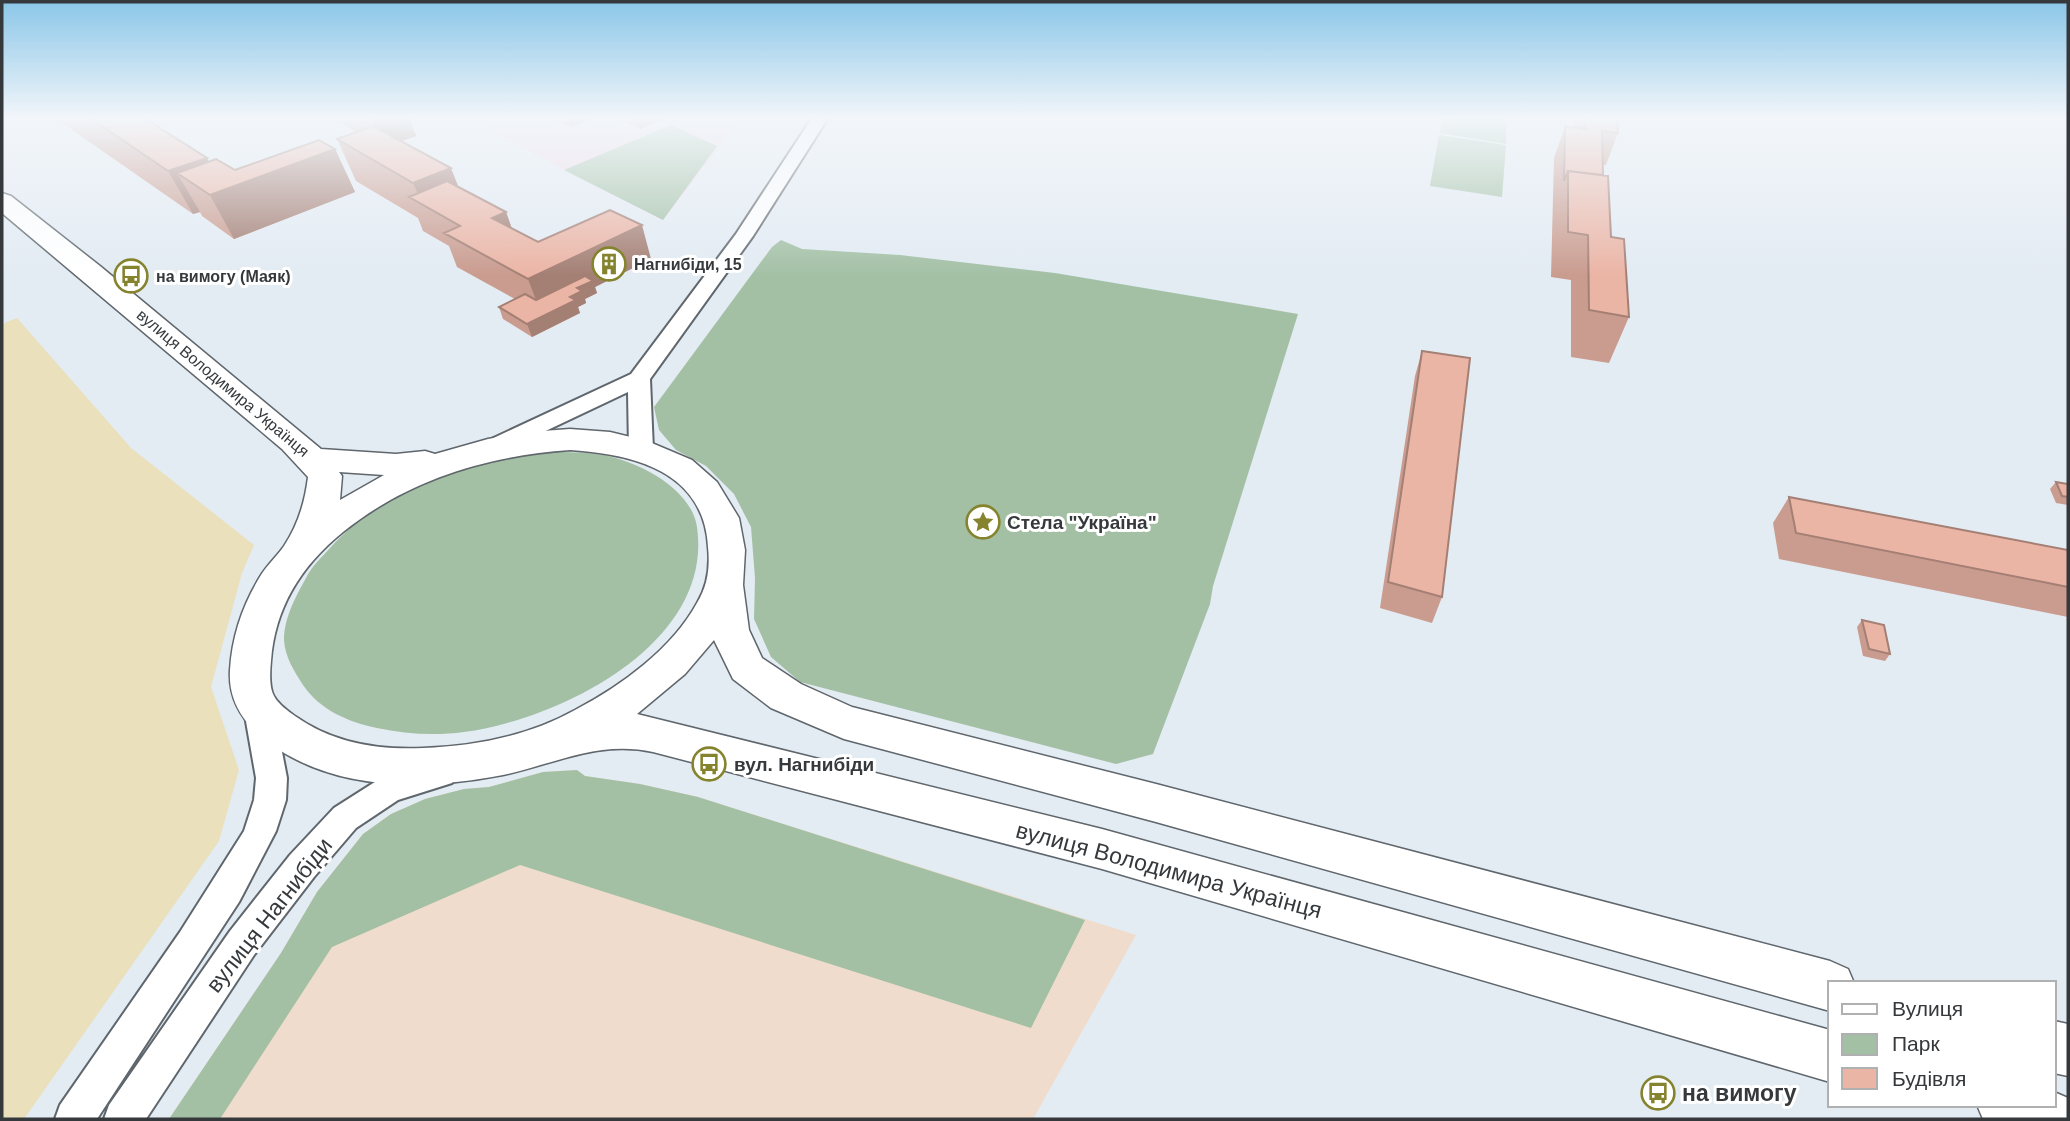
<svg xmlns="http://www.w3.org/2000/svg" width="2070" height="1121" viewBox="0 0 2070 1121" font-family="Helvetica,sans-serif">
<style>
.commercial{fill:#efdccc}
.education{fill:#efd9e5}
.green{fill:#a3c0a5}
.sand{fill:#eae0bb}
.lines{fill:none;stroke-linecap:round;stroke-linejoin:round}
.street-casing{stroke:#5f666c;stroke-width:4}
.secondary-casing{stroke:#5f666c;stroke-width:3}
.street{fill:#fff;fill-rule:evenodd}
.secondary{fill:#fff;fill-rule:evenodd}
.wall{fill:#ca9c8f}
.shaded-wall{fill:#a47f74}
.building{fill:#ebb5a6;stroke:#a47f74;stroke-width:2}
.labels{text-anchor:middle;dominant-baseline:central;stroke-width:6;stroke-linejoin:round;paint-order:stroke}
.far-poi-label{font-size:16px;font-weight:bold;fill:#36393c;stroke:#fff;text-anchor:start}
.far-street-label{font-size:16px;fill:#36393c;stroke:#fff}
.poi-label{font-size:19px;font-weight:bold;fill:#36393c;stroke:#fff;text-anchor:start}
.near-street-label{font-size:23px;fill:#36393c;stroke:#fff}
.near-poi-label{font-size:23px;font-weight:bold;fill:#36393c;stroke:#fff;text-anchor:start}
</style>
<rect width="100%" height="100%" fill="#e3ebf3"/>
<!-- commercial -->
<path class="commercial" d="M577,770L585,776L640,784L698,797L1136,935L1033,1119H169L281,953L317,892L363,834L391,814L425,799L464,789L489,787L543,772Z"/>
<!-- education -->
<path class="education" d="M464,118H741L663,220Z"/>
<!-- green -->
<path class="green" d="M1442,118H1506V144L1440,133Z
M671,125L717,146L663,220L564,170Z
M1439,135L1506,145L1502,197L1430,186Z
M781,240L802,249L900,255L1055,273L1298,314L1213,586L1210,604L1153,754L1116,764L800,682L771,657L754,619L755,578L751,527L734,494L706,466L676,450L659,430L654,407L772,247Z
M546,451C563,452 579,452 596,454C632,458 691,486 697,527C714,643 561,719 464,732C435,736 405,734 377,728C348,722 320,710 303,685C294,671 285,657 284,640C284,618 296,596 306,578C311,567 322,557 330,548C386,486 465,462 546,451Z
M577,770L585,776L640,784L698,797L1085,920L1031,1028L520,865L332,947L220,1119H169L281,953L317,892L363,834L391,814L425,799L464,789L489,787L543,772Z"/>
<!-- sand -->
<path class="sand" d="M17,318L131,448L254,545L242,573L211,687L239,770L219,841L24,1119H2V324Z"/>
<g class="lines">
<defs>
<path id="street" d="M812,118H828L753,236L650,379L653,450L649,455L641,458L633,455L629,450L628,392L501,452L493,455L485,452L481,447L485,442L631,374L736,234Z
M259,698L270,702L274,710L287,778L286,800L276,831L239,902L97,1119H55L60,1105L180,932L244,831L254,800L256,778L244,710L248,702Z
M441,761L452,765L457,774L452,783L398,800L356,828L314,877L254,955L146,1119H104L109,1105L230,931L290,855L334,808L378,780Z"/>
<path id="secondary" d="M2,193L11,196L100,266L321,449L396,454L425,451L435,454L488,439L529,432L570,429L610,432L647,441L692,460L717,482L739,518L745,550L743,585L749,630L762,658L801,684L852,707L1156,784L1830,961L1848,969L1854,983H1830V1011L1156,822L844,739L771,708L733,679L714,640L685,674L637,714L1102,829L1830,1030V1082L1102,869L653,752C598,740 555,764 503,775C425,790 334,792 268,742C244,724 228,701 230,670C232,636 243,604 261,575C268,564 277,556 284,546C298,525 305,502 308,477L282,449L2,213ZM570,450C633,454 704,471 708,547C710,567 708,585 697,603C672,649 621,686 575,710C528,736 476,746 423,748C377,750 333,743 295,716C288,711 278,704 274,696C269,687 270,672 271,661C275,607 301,566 343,532C409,479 487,456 570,450ZM339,472L384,475L340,500L342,476Z
M2054,1021L2068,1024V1076L2054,1073Z
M2054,1092L2068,1098V1119H1983L1977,1105H2054Z"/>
</defs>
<!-- street casing -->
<use href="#street" class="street-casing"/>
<!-- secondary casing -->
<use href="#secondary" class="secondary-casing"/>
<!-- street -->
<use href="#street" class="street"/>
<!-- secondary -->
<use href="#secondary" class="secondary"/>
</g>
<!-- wall -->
<path class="wall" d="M55,118H144L209,162L235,170L335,149L355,192L234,239L202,216L200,212L193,214Z
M331,118H409L416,136L401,141L459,187L506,212L512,229L538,242L651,259L595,287L597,293L585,299L586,303L578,307L580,313L532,337L503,319L499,307L515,299L457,267L449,246L423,231L418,218L356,181L337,139L356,132Z
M549,118H593L570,127Z
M615,118H666L640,129Z
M1574,118H1617L1618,133L1606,165H1603V175L1611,237L1629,317L1609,363L1571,357V280L1551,277L1554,158L1565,126L1574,128Z
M1422,351L1442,597L1432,623L1380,608L1415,376Z
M2056,482L2068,484V505L2056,503L2050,489Z
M1789,497L2068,550V617L1779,559L1773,523Z
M1862,620L1890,654L1885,661L1863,656L1857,627Z"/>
<!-- shaded-wall -->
<path class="shaded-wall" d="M372,118H409L416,136L384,147Z
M567,118H593L570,127Z
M637,118H666L640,129Z
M335,149L355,192L234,239L210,195L177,173L200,212L193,214L168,171L207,158L224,190Z
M451,168L468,211L423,205L413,183Z
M506,212L518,246L492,218Z
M642,225L651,259L595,287L597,293L585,299L586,303L578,307L580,313L532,337L527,324L541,313L528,279Z"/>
<!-- building -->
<path class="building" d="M90,118H144L207,158L168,171Z
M1585,118H1617L1618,133L1602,131L1603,175L1568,171L1564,181L1565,126L1586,129Z
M373,126L451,168L413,183L337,139Z
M319,140L335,149L210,195L177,173L216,159L235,170Z
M1568,171L1608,176L1611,237L1624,239L1629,317L1589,310L1588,235L1568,232Z
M447,181L506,212L492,218L538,242L610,210L642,225L528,279L444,233L460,226L409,197Z
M585,276L593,281L577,288L582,291L570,297L576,300L527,324L499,307L525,294L536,300Z
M1422,351L1470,358L1442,597L1388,582Z
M2056,482L2068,484V497L2062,496Z
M1789,497L2068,550V587L1796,533Z
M1862,620L1884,625L1890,654L1869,649Z"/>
<!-- sky -->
<linearGradient id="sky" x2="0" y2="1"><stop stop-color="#8ac6e8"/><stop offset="0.43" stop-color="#f2f6fa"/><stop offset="1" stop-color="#f2f6fa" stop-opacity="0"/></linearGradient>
<rect width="2070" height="275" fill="url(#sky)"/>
<!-- icons -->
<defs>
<symbol id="building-ring" viewBox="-11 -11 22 22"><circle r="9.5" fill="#fff" stroke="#85832d" stroke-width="1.5"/><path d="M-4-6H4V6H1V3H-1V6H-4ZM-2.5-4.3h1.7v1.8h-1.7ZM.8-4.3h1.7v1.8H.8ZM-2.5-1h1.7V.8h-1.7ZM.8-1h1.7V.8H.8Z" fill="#85832d"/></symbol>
<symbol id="bus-ring" viewBox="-11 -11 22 22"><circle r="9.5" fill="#fff" stroke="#85832d" stroke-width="1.5"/><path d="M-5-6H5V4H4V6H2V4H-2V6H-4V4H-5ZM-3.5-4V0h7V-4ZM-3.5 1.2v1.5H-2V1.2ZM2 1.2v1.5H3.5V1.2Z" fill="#85832d"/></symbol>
<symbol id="sight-ring" viewBox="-11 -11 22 22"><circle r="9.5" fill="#fff" stroke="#85832d" stroke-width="1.5"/><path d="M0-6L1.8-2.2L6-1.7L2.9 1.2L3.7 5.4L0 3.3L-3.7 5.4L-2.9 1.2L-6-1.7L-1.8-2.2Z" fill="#85832d"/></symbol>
</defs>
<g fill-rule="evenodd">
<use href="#building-ring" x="590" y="245" width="38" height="38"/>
<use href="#bus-ring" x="112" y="257" width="38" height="38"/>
<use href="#sight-ring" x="964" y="503" width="38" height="38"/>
<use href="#bus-ring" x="690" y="745" width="38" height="38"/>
<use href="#bus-ring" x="1639" y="1074" width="38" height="38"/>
</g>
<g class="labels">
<!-- far-poi labels -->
<g class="far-poi-label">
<text x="634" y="264">Нагнибіди, 15</text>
<text x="156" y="276">на вимогу (Маяк)</text>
</g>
<!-- far-street labels -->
<g class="far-street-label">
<text transform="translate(223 383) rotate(40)">вулиця Володимира Українця</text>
</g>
<!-- poi labels -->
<g class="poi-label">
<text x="1007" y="522">Стела "Україна"</text>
<text x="734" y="764">вул. Нагнибіди</text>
</g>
<!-- near-street labels -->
<g class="near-street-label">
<text transform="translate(1169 870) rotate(15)">вулиця Володимира Українця</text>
<text transform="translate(269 915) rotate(-52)">вулиця Нагнибіди</text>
</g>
<!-- near-poi labels -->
<g class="near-poi-label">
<text x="1682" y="1093">на вимогу</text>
</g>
</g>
<!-- border -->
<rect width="2070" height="1121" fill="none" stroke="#36393c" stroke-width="7"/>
<!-- legend -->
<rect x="1828" y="981" width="228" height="126" fill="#ffffff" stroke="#afb0b1" stroke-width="2"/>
<rect x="1842" y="1004" width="35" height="10" fill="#ffffff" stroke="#afb0b1" stroke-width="2"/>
<text x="1892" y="1016" font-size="21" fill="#36393c">Вулиця</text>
<rect x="1842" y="1034" width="35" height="21" fill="#a3c0a5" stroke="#afb0b1" stroke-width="2"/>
<text x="1892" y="1051" font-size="21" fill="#36393c">Парк</text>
<rect x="1842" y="1068" width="35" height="21" fill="#ebb5a6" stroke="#afb0b1" stroke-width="2"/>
<text x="1892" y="1086" font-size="21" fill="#36393c">Будівля</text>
</svg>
